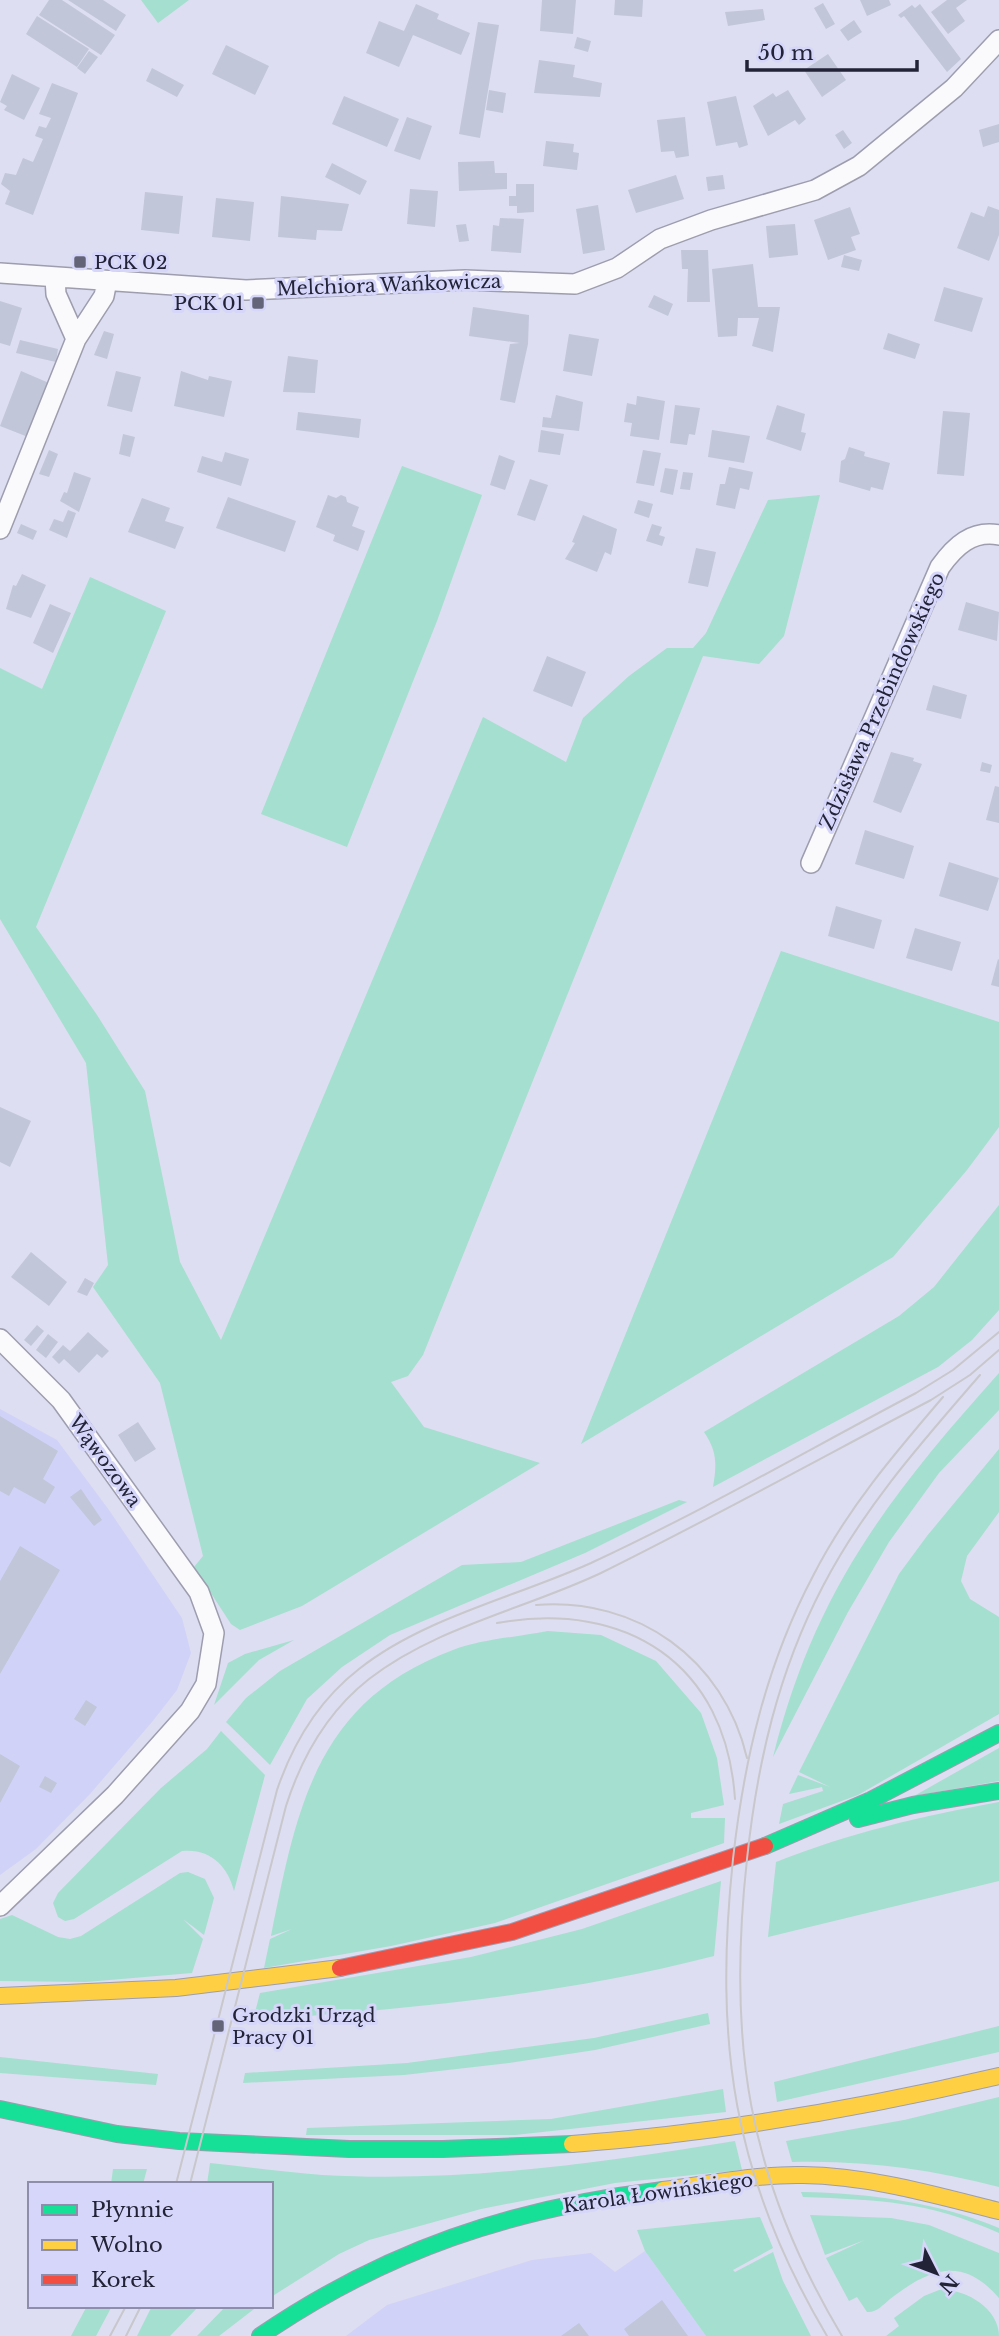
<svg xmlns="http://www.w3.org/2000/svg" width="999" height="2336" viewBox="0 0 999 2336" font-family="'Libre Baskerville',serif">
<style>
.built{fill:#d1d2f8}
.green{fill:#a5dfcf}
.building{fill:#c1c6d9}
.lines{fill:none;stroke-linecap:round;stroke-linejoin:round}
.street-casing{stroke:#9d9daf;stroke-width:22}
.fast-casing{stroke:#9d9daf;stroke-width:18}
.slow-casing{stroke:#9d9daf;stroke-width:18}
.jam-casing{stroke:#9d9daf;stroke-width:18}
.street{stroke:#fafafd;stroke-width:19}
.fast{stroke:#16e098;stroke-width:16}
.slow{stroke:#ffcf43;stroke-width:16}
.jam{stroke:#f24e42;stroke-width:16}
.tram{stroke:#c7c7cc;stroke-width:2}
.poi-dot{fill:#646479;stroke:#d5d6f9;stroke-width:2.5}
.labels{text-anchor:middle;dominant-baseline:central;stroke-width:6;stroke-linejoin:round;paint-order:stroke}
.poi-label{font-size:19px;fill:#232338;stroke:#d5d6f9;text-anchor:start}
.street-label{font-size:19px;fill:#232338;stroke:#d5d6f9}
</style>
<rect width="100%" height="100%" fill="#dddef1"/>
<!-- built -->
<path class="built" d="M0,1409L57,1440L109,1510L182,1618L191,1653L177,1690L152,1722L90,1794L36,1849L0,1875Z
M645,2251L706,2336H346L387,2305L532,2260L591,2253L615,2272Z"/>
<!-- green -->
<path class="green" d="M141,0H189L158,23Z
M402,466L482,495L437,621L347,847L261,814Z
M820,495L784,636L759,664L703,656L423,1355L408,1376L391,1382L424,1427L540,1463L302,1606L240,1630L231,1624L194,1567L203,1556L160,1383L93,1287L108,1265L86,1063L0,919V668L42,689L90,577L166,611L36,927L97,1015L145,1091L180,1262L221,1340L483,717L566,762L583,718L629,676L667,648H693L706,633L768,500Z
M781,951L999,1022V1127L967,1170L893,1257L581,1444Z
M999,1205V1310L972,1340L938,1367L713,1487C717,1464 717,1451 704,1432L899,1316L934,1287Z
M999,1373V1410L939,1473L889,1542L848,1612L773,1757C814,1592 888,1497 999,1373Z
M999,1449V1512L967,1556L961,1581L970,1599L999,1617V1714L858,1795L779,1824L783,1804L823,1791L822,1787L789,1794L798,1775L830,1787L799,1772L899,1574L927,1536Z
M679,1500L687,1502L585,1553L390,1635L342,1667L307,1699L270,1765L226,1722L246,1698L280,1671L462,1565L521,1562Z
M548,1631L601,1635L656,1661L701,1713L717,1758L724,1805L691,1813V1818H725L724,1843L495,1923L391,1946L264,1968L270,1939L292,1929L271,1936C297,1807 316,1701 453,1650C482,1639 518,1637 548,1631Z
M294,1640L259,1660L214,1705L228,1663L245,1654Z
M221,1731L265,1775L234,1891C228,1866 210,1848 182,1851L74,1919L65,1921L58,1917L53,1903L58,1893L161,1788L207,1749Z
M999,1748V1781L914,1796Z
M999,1802V1881L768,1937L776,1862C849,1833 922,1816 999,1802Z
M188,1872L205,1879L214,1898L204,1935L183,1919L203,1939L192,1973L86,1982L0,1981V1919L12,1915L58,1937L70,1939L81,1936L180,1873Z
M721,1881L714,1956C564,1995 407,2009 253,2020L260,1993L471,1957L582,1929Z
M708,2013L710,2024L595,2050L509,2063L404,2075L243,2083L245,2073L407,2063L594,2038Z
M999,2026V2052L777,2102L774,2082Z
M0,2057L158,2074L156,2085L0,2073Z
M723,2089L726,2112L515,2135H306L307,2128L551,2119Z
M999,2097V2187C930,2169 864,2160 792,2162L786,2141L904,2120Z
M735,2141L742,2170L615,2183L481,2209L369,2240L339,2254L271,2297V2184H207L210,2163C247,2167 285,2172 322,2175C460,2183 599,2163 735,2141Z
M113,2169H147L143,2184H111Z
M801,2192C869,2193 936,2202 999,2228V2233C927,2201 880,2200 803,2197Z
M810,2215L891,2218L929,2225L999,2253V2298C962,2255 929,2269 890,2299C883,2305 876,2313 867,2312L857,2297L849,2301L826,2258L865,2240L825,2255Z
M760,2217L773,2248L733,2270L735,2272L773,2252L783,2281L811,2336H706L645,2251L637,2230Z
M939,2290C964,2288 999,2308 999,2336H886L899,2326L894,2318L924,2296Z
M87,2306H112L96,2336H71Z
M152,2306H199L170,2336H137Z
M226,2306H258L219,2336H197Z"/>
<!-- building -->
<path class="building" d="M49,0H62L115,35L101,55L39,15Z
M68,0H103L126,15L116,31Z
M542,0H576L573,34L540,31Z
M615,0H643L642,17L614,15Z
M860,0H889L891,5L867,16Z
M947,0H967L956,8L965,21L948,34L931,12Z
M823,3L835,24L826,29L814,8Z
M416,4L439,14L437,19L470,33L461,55L413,35L399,67L366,53L379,21L404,31Z
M920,4L961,59L947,72L904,16L901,18L898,15L912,5L915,8Z
M763,9L765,20L728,26L725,12Z
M37,16L89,49L77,67L26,34Z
M854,20L862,32L848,41L840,30Z
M478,22L499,25L480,138L459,134Z
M577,37L591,41L588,52L574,48Z
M226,45L269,66L255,95L212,74Z
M89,51L98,57L85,74L77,68Z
M828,54L846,80L822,97L804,70Z
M539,60L575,65L573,77L602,83L600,97L534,93Z
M152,68L184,85L177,97L146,81Z
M12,74L40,88L24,120L4,110L7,106L0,102Z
M52,83L78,93L33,215L5,204L10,191L1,184L5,173L16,175L23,158L33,162L43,139L35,136L39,126L46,128L51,118L39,114Z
M489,90L506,93L503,113L486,110Z
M788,90L806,119L799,125L795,120L768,136L753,106L773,93L776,97Z
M344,96L399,119L387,147L332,124Z
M736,96L748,145L739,148L737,142L716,146L707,102Z
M407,117L432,126L420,160L394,151Z
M685,117L689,156L676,158L674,151L661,152L657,120Z
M999,124V142L983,147L979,130Z
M843,130L852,143L844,149L835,135Z
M546,141L574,144L573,152L579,153L577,170L543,166Z
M494,161L495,173H507V189L459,191L458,162Z
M332,163L367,181L360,195L325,177Z
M676,175L684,199L636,213L628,190Z
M723,175L725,189L708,191L706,177Z
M516,184H534V212L517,213V206H509V196H516Z
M410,189L438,191L435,227L407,224Z
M145,192L183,196L179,234L141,230Z
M281,196L349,204L342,231L317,230L316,240L278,237Z
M216,198L254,202L250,241L212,237Z
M598,205L605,250L583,254L576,209Z
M988,206L999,210V235L989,261L957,248L971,212L984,217Z
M850,207L860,234L851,237L856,250L828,260L814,220Z
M500,218L524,219L521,253L491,251L493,225L499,226Z
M466,224L469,241L459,242L456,225Z
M795,224L798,255L769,258L766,226Z
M681,250H708L710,302H687L688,269H682Z
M844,255L862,260L859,271L841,267Z
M753,264L758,307H780L773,352L752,346L759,318H738L737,336L718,337L712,269Z
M944,287L983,298L972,332L934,321Z
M654,295L673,304L668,316L648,307Z
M0,301L22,308L10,346L0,343Z
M473,307L529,315L528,344L515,403L500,400L510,344L520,343L469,336Z
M104,331L114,334L107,359L94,355Z
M888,333L920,344L915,359L883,349Z
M569,334L599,339L592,376L563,371Z
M20,340L58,349L56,362L16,353Z
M288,356L318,360L315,393L283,392Z
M21,371L49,383L28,437L0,426Z
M116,371L141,377L132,412L107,406Z
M181,371L208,380L209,376L232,381L224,417L174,406Z
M556,395L583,402L579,431L542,427L543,417L551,418Z
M637,396L665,401L659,440L630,436L632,423L624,422L627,403L636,405Z
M675,405L700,408L695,435L689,434L687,445L670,443Z
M777,405L805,414L801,432L806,433L801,451L766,439Z
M943,411L970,413L964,476L937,474Z
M298,412L361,419L359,438L296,430Z
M541,430L564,434L560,455L538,452Z
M712,430L750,436L744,463L708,457Z
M123,434L135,437L130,457L119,454Z
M849,447L865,452L864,456L890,463L883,490L871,487L870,491L839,482L841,461L845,459Z
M49,450L58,454L49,477L39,474Z
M643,450L661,453L654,486L636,483Z
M225,452L249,459L241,486L197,472L202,456L222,462Z
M499,455L515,461L505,490L490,485Z
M729,467L753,472L749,490L740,488L735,509L716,505L720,484H725Z
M665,468L678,470L673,495L660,492Z
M74,472L91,478L79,512L60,501L64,492L67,493Z
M683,472L693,473L690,490L680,489Z
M530,479L548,485L535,521L517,515Z
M328,495L336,498L341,495L346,497L347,502L359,507L352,526L365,531L358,551L333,541L335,535L316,527Z
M228,497L296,521L285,552L216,528Z
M142,498L170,508L165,521L184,527L175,549L128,532Z
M638,500L653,504L649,518L634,513Z
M68,510L76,513L67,538L49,530L54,519L63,522Z
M583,515L617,529L611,555L605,552L597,572L565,559L575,543L572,542Z
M21,524L37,531L33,540L17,533Z
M652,524L662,527L659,535L665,537L662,546L646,541Z
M696,548L716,552L708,587L688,583Z
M22,574L46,585L31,618L6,609L13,585L16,586Z
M966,602L999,612L997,641L958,630Z
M50,604L71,613L53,653L33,643Z
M547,656L586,672L572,707L533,691Z
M933,685L967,695L961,719L926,710Z
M891,752L914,758L913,761L922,764L901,813L873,802Z
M982,762L992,765L990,773L980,771Z
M995,786L999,787V823L986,820Z
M865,830L914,846L904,879L855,864Z
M949,862L999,878L988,911L939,896Z
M836,906L882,920L874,949L828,936Z
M915,928L961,942L952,971L906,958Z
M998,959L999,960V987L991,985Z
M0,1107L31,1121L10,1167L0,1162Z
M31,1252L67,1282L49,1306L11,1277Z
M85,1278L94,1283L87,1296L77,1292Z
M37,1325L44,1331L31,1346L24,1340Z
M88,1332L109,1351L102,1358L97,1354L79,1373L64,1359L59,1364L52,1357L63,1345L70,1351Z
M48,1334L58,1342L46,1358L36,1350Z
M0,1416L58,1451L43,1479L55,1487L45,1504L14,1487L9,1496L0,1491Z
M138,1422L156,1449L135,1462L118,1435Z
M81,1489L102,1520L94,1526L70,1497Z
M20,1546L60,1570L0,1674V1581Z
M86,1700L97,1707L85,1726L74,1719Z
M0,1754L20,1766L0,1803Z
M45,1776L57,1783L51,1793L39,1787Z
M662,2300L688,2336H629L624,2329Z
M579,2323L589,2336H561Z"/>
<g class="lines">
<defs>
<path id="street" d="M0,273L246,290L465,280L575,284L617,268L660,239L711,220L815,190L859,166L954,88L999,40
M55,278L56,294L76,339
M0,529L76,339L104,296L107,281
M811,863L940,567C955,546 972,530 999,535
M0,1339L61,1400L199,1592L214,1633L206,1684L190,1711L115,1795L0,1906"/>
<path id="fast" d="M858,1819L913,1805L999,1791
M765,1846L871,1800L999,1733
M0,2109L117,2134L179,2141L349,2149H443L572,2144
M260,2336C386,2250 512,2208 663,2190"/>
<path id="slow" d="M0,1996L176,1988L340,1968
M572,2144C717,2133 858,2109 999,2076
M663,2190C709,2184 757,2174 803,2175C870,2176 935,2195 999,2211"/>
<path id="jam" d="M340,1968L512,1932L765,1846"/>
</defs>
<!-- street casing -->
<use href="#street" class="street-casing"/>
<!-- fast casing -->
<use href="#fast" class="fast-casing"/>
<!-- slow casing -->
<use href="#slow" class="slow-casing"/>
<!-- jam casing -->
<use href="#jam" class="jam-casing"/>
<!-- street -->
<use href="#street" class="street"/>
<!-- fast -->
<use href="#fast" class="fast"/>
<!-- slow -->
<use href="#slow" class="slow"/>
<!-- jam -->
<use href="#jam" class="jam"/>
<!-- tram -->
<path class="tram" d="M536,1605C637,1597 724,1659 747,1758
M497,1623C626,1600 726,1663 735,1799
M176,2184L277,1790C293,1743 319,1700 359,1669C423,1618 516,1597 591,1563C701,1512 808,1450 916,1393L953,1370L999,1332
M190,2184L286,1806C302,1756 327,1712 369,1679C436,1627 525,1609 601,1573C712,1518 821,1458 931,1400L970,1375L999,1350
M110,2336L126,2306
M126,2336L141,2306
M827,2336C732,2176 714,2041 733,1859C744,1760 766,1665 813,1576C847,1509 895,1453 943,1397
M842,2336C747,2177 727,2041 747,1859C757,1764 778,1672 823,1586C864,1507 922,1442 980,1375"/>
</g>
<!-- markers -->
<g class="poi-dot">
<rect x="73" y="255" width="14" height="14" rx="3.5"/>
<rect x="251" y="296" width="14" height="14" rx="3.5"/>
<rect x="211" y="2019" width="14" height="14" rx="3.5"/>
</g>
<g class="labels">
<!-- poi labels -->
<g class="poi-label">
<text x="94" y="262">PCK 02</text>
<text x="244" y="303" text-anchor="end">PCK 01</text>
<text x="232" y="2015">Grodzki Urząd<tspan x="232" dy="22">Pracy 01</tspan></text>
</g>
<!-- street labels -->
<g class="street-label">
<text transform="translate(389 285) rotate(-2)">Melchiora Wańkowicza</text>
<text transform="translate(882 701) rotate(-66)">Zdzisława Przebindowskiego</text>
<text transform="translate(105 1461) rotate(54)">Wąwozowa</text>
<text transform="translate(658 2193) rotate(-8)">Karola Łowińskiego</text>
</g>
</g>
<!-- legend -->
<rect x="28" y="2182" width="245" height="126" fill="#d5d6f9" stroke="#8e8eac" stroke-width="2"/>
<rect x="42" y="2205" width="35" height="10" fill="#16e098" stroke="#8e8eac" stroke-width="2"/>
<text x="91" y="2217" font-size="21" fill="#232338">Płynnie</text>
<rect x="42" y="2240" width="35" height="10" fill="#ffcf43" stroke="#8e8eac" stroke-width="2"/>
<text x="91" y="2252" font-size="21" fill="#232338">Wolno</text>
<rect x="42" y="2275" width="35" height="10" fill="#f24e42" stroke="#8e8eac" stroke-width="2"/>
<text x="91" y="2287" font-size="21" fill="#232338">Korek</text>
<!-- north arrow -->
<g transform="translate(936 2273) rotate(132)" stroke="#d5d6f9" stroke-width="5" paint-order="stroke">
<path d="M0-5L12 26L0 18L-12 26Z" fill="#232338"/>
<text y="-10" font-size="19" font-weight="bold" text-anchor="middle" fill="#232338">N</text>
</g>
<!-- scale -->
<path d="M747 60v10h170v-10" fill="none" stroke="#232338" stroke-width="3.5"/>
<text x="758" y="60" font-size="21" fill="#232338" stroke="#d5d6f9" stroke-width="5" paint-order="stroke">50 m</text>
</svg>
